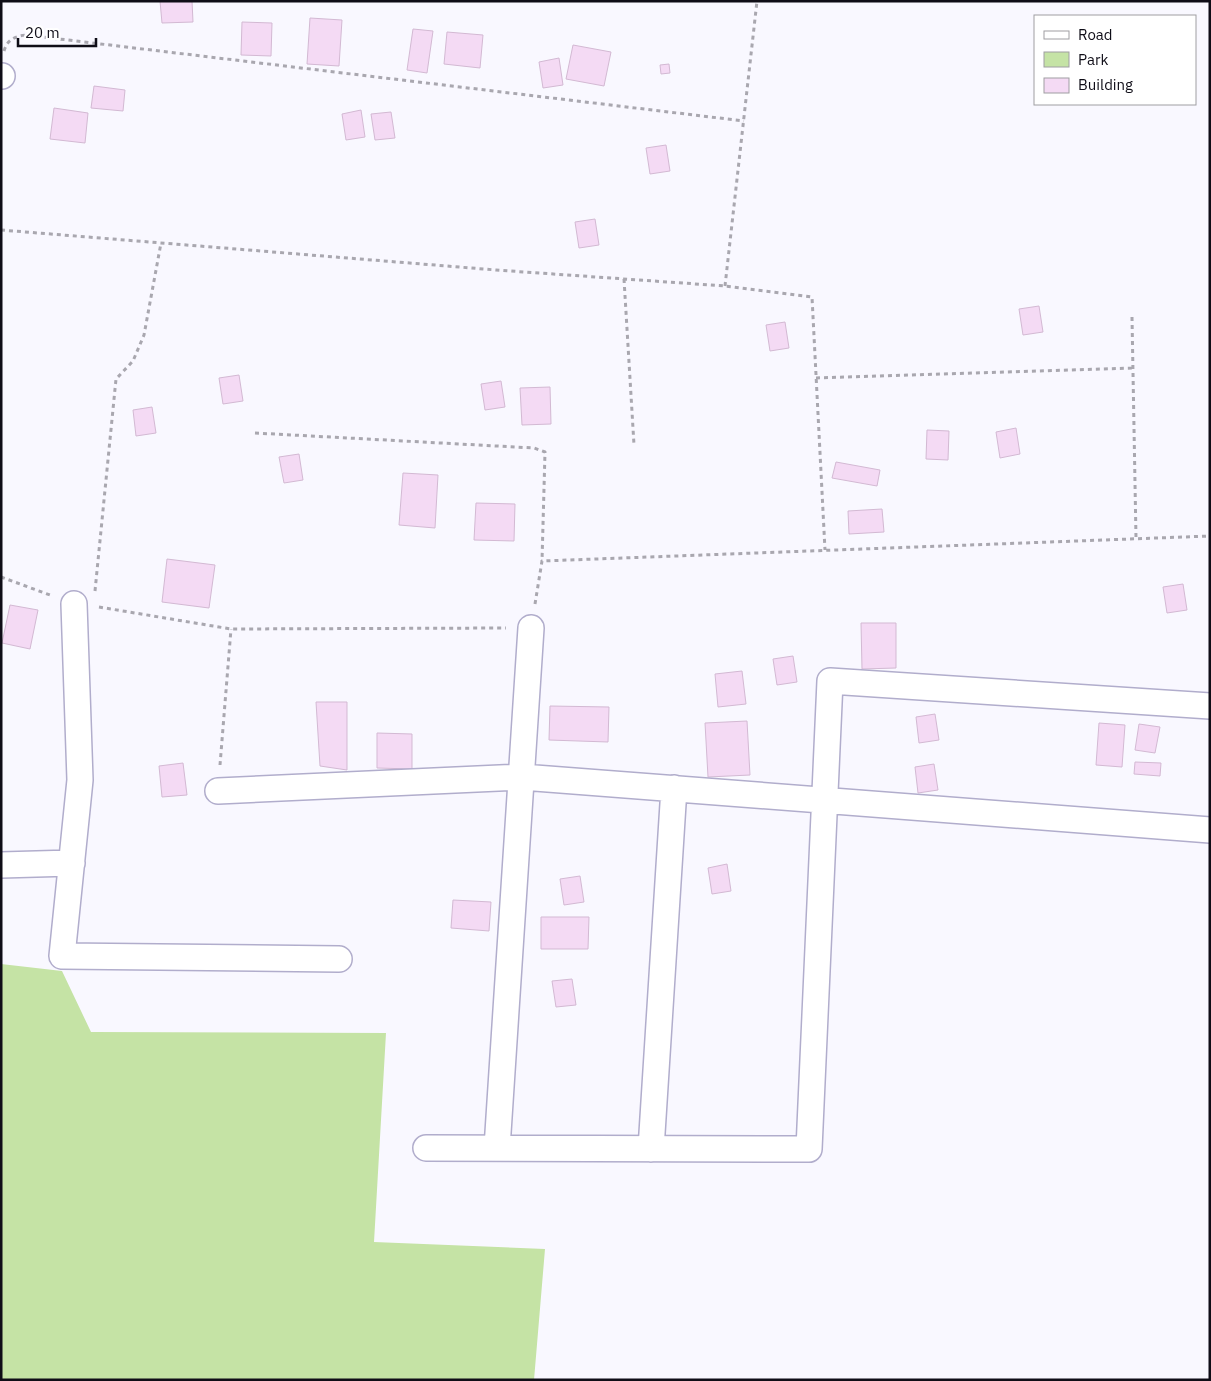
<svg xmlns="http://www.w3.org/2000/svg" width="1211" height="1381" viewBox="0 0 1211 1381" font-family="'IBM Plex Sans',sans-serif">
<style>
.green{fill:#c5e3a5}
.building{fill:#f4daf4;stroke:#d3b9d3}
.lines{fill:none;stroke-linecap:round;stroke-linejoin:round}
.street-casing{stroke:#b1adcc;stroke-width:28}
.path{stroke:#a9a7af;stroke-width:3;stroke-dasharray:4 4;stroke-linecap:butt}
.street{stroke:#fff;stroke-width:25}
</style>
<rect width="100%" height="100%" fill="#f9f8ff"/>
<!-- green -->
<path class="green" d="M1,964L62,971L91,1032L386,1033L374,1242L545,1249L534,1380H1Z"/>
<!-- building -->
<path class="building" d="M160,1H192L193,22L162,23Z
M310,18L342,20L339,66L307,64Z
M242,22L272,23L271,56L241,55Z
M413,29L433,31L427,73L407,70Z
M447,32L483,35L480,68L444,64Z
M573,45L611,52L604,86L566,79Z
M559,58L563,85L543,88L539,62Z
M669,64L670,73L661,74L660,65Z
M94,86L125,90L123,111L91,108Z
M54,108L88,113L85,143L50,139Z
M361,110L365,137L346,140L342,114Z
M391,112L395,138L375,140L371,114Z
M666,145L670,171L650,174L646,148Z
M595,219L599,245L579,248L575,222Z
M1039,306L1043,332L1023,335L1019,309Z
M785,322L789,348L770,351L766,325Z
M239,375L243,401L223,404L219,378Z
M501,381L505,407L485,410L481,384Z
M550,387L551,424L522,425L520,388Z
M152,407L156,433L136,436L133,410Z
M1016,428L1020,454L1000,458L996,432Z
M927,430L949,431L948,460L926,459Z
M299,454L303,480L284,483L279,457Z
M836,462L880,470L877,486L832,478Z
M403,473L438,475L435,528L399,525Z
M476,503L515,504L514,541L474,540Z
M882,509L884,532L849,534L848,511Z
M167,559L215,565L209,608L162,602Z
M1183,584L1187,610L1167,613L1163,587Z
M10,605L38,610L30,649L2,643Z
M861,623H896V668L862,669Z
M793,656L797,682L777,685L773,659Z
M742,671L746,704L718,707L715,674Z
M316,702H347V770L320,766Z
M550,706L609,707L608,742L549,740Z
M935,714L939,740L919,743L916,717Z
M747,721L750,775L708,777L705,723Z
M1099,723L1125,725L1122,767L1096,765Z
M1139,724L1160,727L1155,753L1135,750Z
M377,733L412,734V769L377,768Z
M1135,762L1161,763L1160,776L1134,774Z
M183,763L187,795L162,797L159,766Z
M934,764L938,790L918,793L915,767Z
M727,864L731,891L712,894L708,868Z
M580,876L584,902L564,905L560,879Z
M453,900L491,902L489,931L451,928Z
M541,917H589L588,949H541Z
M572,979L576,1005L556,1007L552,981Z"/>
<g class="lines">
<defs>
<path id="street" d="M1,76H2
M74,604L80,780L62,956L339,959
M218,791L522,777L1210,830
M1,865L72,863
M426,1148L809,1149L830,681L1210,706
M497,1148L531,628
M651,1149L674,788"/>
</defs>
<!-- street casing -->
<use href="#street" class="street-casing"/>
<!-- path -->
<path class="path" d="M4,51C7,40 15,36 26,35L744,121
M1,230L496,270L725,286L812,297L825,550
M624,279L634,445
M725,286L757,1
M1132,317L1136,538
M816,378L1132,368
M255,433L534,448L545,452L542,561
M1,577L50,595
M95,591L116,379L133,361L144,335L161,243
M535,604L542,561L1210,536
M99,607L231,629L506,628
M220,765L231,629"/>
<!-- street -->
<use href="#street" class="street"/>
</g>
<!-- border -->
<rect width="1211" height="1381" fill="none" stroke="#0f0d17" stroke-width="5"/>
<!-- legend -->
<rect x="1034" y="15" width="162" height="90" fill="#ffffff" stroke="#9f9ea2"/>
<rect x="1044" y="31" width="25" height="8" fill="#ffffff" stroke="#9f9ea2"/>
<text x="1078" y="40" font-size="15" fill="#0f0d17">Road</text>
<rect x="1044" y="52" width="25" height="15" fill="#c5e3a5" stroke="#9f9ea2"/>
<text x="1078" y="65" font-size="15" fill="#0f0d17">Park</text>
<rect x="1044" y="78" width="25" height="15" fill="#f4daf4" stroke="#9f9ea2"/>
<text x="1078" y="90" font-size="15" fill="#0f0d17">Building</text>
<!-- scale -->
<path d="M18 38v8h78v-8" fill="none" stroke="#0f0d17" stroke-width="2.5"/>
<text x="25" y="38" font-size="15" fill="#0f0d17" stroke="#ffffff" stroke-width="4" paint-order="stroke">20 m</text>
</svg>
